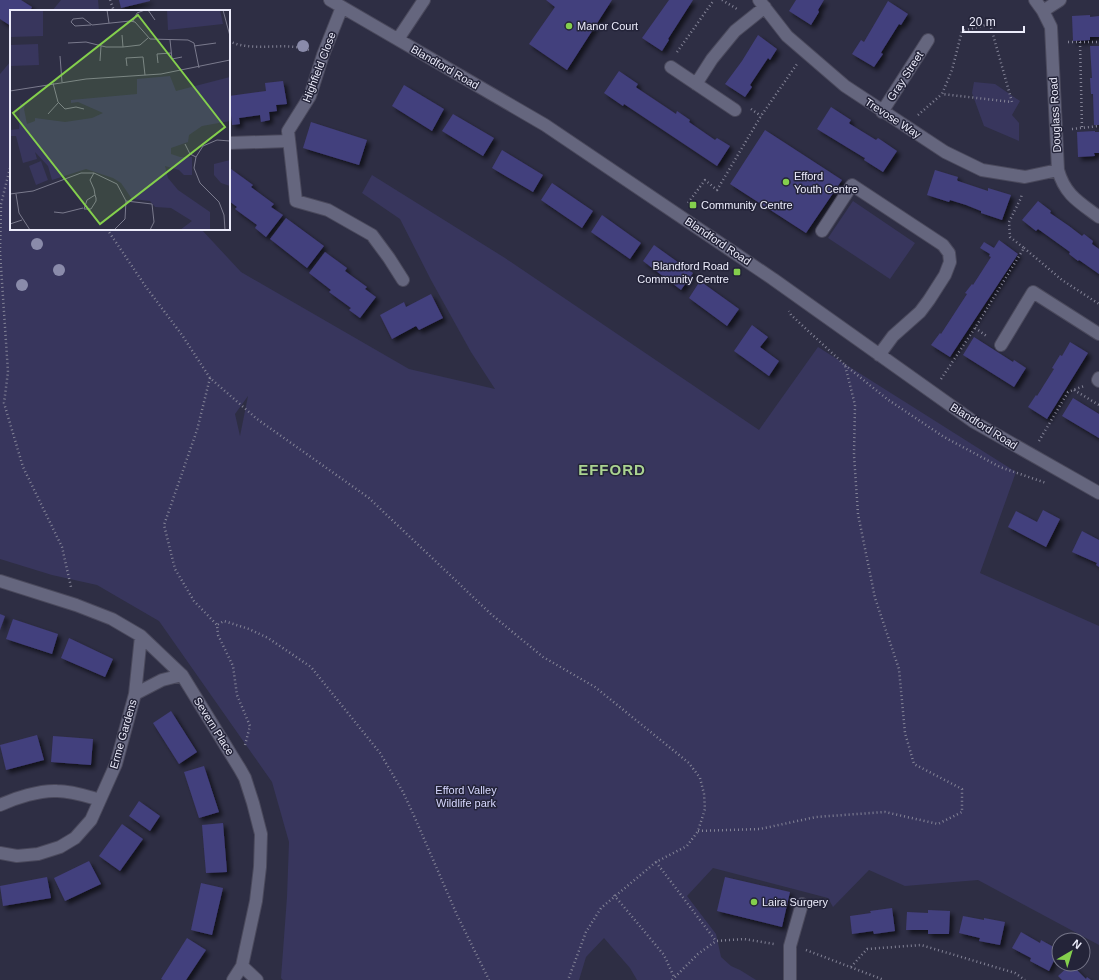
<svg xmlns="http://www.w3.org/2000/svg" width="1099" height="980" viewBox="0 0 1099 980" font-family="Arial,sans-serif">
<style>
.green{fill:#38365d;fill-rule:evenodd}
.building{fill:#433f7d;filter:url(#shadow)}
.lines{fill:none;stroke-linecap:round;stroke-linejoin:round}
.minor-casing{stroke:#4a495c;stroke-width:14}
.path{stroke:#848497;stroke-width:2.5;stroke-dasharray:1 3;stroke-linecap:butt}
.minor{stroke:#65667e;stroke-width:12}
.tree{fill:#8a8baa}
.poi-dot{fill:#84cf4d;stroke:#242439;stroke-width:1.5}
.labels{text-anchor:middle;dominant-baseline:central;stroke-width:3;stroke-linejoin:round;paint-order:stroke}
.poi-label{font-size:11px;fill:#ececfb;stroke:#242439;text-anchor:start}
.street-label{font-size:11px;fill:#ececfb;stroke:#242439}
.park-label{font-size:11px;fill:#d6d7fe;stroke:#242439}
.district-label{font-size:15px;font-weight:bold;letter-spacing:1px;fill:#aad391;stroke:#242439}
.inset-road{fill:none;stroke:#7a7a8d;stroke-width:1}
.view{fill:#84cf4d;fill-opacity:0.15;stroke:#84cf4d;stroke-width:2}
.inset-edge{fill:none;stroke:#ececfb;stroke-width:2}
</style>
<defs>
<filter id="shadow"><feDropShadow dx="3.5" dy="3.5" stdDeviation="2" flood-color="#0009"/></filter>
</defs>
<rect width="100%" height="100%" fill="#2e2e44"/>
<!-- green -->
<path class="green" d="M61,0H98L99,11H52Z
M11,61V229H201L241,272L409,369L495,389L471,352L431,280L400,219L362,193L372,175L505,258L759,430L818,347L1016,472L980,573L1099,626V945L978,880L905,886L869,870L833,907L828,898L713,868L687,896L716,934L721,957L731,966L740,970L756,980H637L630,968L604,938L586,957L579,980H283L281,978L287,897L289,842L272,782L159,621L97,585L52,575L0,559V74ZM248,396L240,436L235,414Z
M974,82L995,84L1020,101L1012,115L1019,123V141L984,126L972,93Z
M853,201L915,243L890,279L828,238Z"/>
<!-- building -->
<path class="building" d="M0,0H21L32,7L30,11H11V26L0,19Z
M119,0H150V1L121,8Z
M546,0H612L567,70L529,44L555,7Z
M669,0H693L668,39L669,40L662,51L642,38Z
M796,0H824L818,10L819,12L811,25L789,11Z
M888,1L908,14L901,25L899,24L882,51L881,53L883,54L874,67L852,54L861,40L864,42Z
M1090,15V17L1099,16V37H1090V40L1073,41L1072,16Z
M758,35L777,49L770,60L768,58L750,85L752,87L745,97L725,84L742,61Z
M1090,46H1099V125H1094L1093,94H1091L1090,78H1092Z
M619,71L638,84L636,87L637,88L676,114L677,111L690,120L689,122L715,140L717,138L730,146L717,166L624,104L623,106L604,93Z
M283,81L287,104L276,105L277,111L269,112L270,120L261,122L260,115L239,118L240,124L232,125L229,96L266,91L265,83Z
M404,85L444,109L432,131L392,106Z
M831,107L851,120L849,123L850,124L876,140L878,138L897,151L883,172L864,160L865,158L863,157L817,129Z
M453,114L494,138L483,156L442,131Z
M311,122L367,140L359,165L303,148Z
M765,130L842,180L806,233L730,184Z
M1095,131V132H1099V153H1094L1095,156L1078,157L1077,132Z
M502,150L543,175L533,192L492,168Z
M231,169L253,185L251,187L274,204L271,207L283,215L266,237L255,228L257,225L235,209L237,207L229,201V171Z
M935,170L958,177L957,180L958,181L988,191V188L1011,195L1002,220L981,213V211L966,205L950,200L949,202L927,195Z
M552,183L593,211L582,228L541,200Z
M1038,201L1051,211L1050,213L1069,226L1082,236L1084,234L1093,241L1092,244L1099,249V274L1079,260L1078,261L1069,254L1070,252L1038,229L1036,231L1022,220Z
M602,215L641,243L630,259L591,232Z
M286,218L324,246L307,268L270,239Z
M999,240L1018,254L950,357L931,345L940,333L941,334L967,294L965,293L972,284L973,285L991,257L989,256L990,254L980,248L984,242L994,248Z
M654,245L693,273L681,290L643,261Z
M325,252L347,268L345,271L367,287L365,289L376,297L360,318L349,310L351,308L329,292L331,290L309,273Z
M700,281L739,309L727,326L689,298Z
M431,294L443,318L419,330L416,326L392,339L380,315L404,302L406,307Z
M752,325L768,337L760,347L779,361L769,376L734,351Z
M974,337L1013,362L1014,360L1026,368L1014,387L963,355Z
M1070,342L1088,353L1047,419L1028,407L1036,395L1037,396L1054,369L1052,368L1060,355L1062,356Z
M1073,398L1099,414V438L1062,416Z
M1043,510L1060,519L1046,547L1008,527L1016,511L1037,522Z
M1082,531L1099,540V567L1096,565L1097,563L1072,552Z
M0,614L5,616L0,630Z
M13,619L58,634L52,654L6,639Z
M69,638L113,659L105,677L61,658Z
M171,711L197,752L179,764L153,723Z
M37,735L44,760L6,770L0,745Z
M53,736L93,739L91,765L51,762Z
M204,766L219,812L199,818L184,772Z
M139,801L160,816L150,831L129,816Z
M223,823L227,872L206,873L202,825Z
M122,824L143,839L120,871L99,856Z
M89,861L101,884L65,901L54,878Z
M47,877L51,898L3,906L0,886Z
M725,877L790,892L782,927L717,911Z
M201,883L223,888L212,935L191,930Z
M892,908L895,931L874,934L873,931L852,934L850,916L871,913L870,911Z
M928,910L950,911L949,934H928V930H906L907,912L928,913Z
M963,916L984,920V918L1005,922L1000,945L979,941L980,938L959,933Z
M1021,932L1040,943L1041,940L1059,950L1049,971L1030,961L1031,958L1012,948Z
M187,938L206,950L186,980H163L161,979Z
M1071,964L1086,979L1087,977L1091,980H1062L1058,976Z"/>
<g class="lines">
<defs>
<path id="minor" d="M330,0L545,125L773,279L974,422L1099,493
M759,0L787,36L845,86L945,152L982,170L1025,177L1058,170
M1035,0L1043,11L1051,27L1058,170C1065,195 1079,202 1099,217
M342,7L323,55L310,96L288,131L296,201L328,210L372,235L389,258L403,280
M1043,11L1060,0
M398,39L424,0
M671,67L735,110
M696,84L712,59L735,31L765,7
M882,112L928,40
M229,143L289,141
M822,231L852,185L943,245L949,253L950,262L945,275L929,300L920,312L893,336L879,355
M1001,345L1033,292L1099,334
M1099,378L1098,380L1099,381
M0,581L76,605L112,619L141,636L182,675L240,769L245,778L253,803L261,834L260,867L256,901L242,966L233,980
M135,694L141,636
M0,805C15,798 40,790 57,791C72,791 86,796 100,800
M0,853L17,856L38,854L60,847L75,838L91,820L116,764L135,694L162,680L182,675
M242,966L257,980
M790,980V946L802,904"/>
</defs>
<!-- minor casing -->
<use href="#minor" class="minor-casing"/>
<!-- path -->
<path class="path" d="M110,0L114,11
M722,0L737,9
M990,24L1012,102L942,94L952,70L962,31Z
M229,41C253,53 283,41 309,50
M1068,42H1099
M1080,42L1082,128
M677,52L714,0
M751,109L761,116
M918,115L942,94
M1072,129L1099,126
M688,203L705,180L717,190L761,116L797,64
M1,207L0,252L8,372L4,403L23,467L62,547L71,587
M0,208L11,164
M107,229L146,287L182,335L210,378L257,419L369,498L492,615L543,657L595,687L689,763L700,778L704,794L705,809L698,831L687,846L656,862L601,908L586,932L568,980
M1024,248L1062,280L1099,304
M975,328L988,337
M845,365L887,399L944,437L1000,467L1046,483
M210,378L197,430L164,525L175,569L194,601L217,625
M941,379L975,328L1024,248L1010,237L1009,222L1021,198L1022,193
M1074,390L1099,405
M1039,441L1068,392L1084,386
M245,745L250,726L237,695L233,666L218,635L217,625L224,621L249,629L268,638L311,667L380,753L403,792L415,818L457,915L489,980
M698,831L760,829L816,817L885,812L938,824L962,812V789L914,764L905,733L899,669L875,598L858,514L854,455L855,405L845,365L791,315L789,311
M656,862L716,941
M614,895L664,955L674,977
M806,950L884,980
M851,967L867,949L921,945L1015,973L1025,980
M672,980L698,954L716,941L744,939L774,944"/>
<!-- minor -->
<use href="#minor" class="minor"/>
</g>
<!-- trees -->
<g class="tree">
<circle cx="303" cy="46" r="6"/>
<circle cx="37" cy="244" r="6"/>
<circle cx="59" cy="270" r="6"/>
<circle cx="22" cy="285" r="6"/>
</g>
<!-- markers -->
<g class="poi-dot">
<circle cx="569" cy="26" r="4"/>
<circle cx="786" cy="182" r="4"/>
<rect x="689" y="201" width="8" height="8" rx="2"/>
<rect x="733" y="268" width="8" height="8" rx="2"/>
<circle cx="754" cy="902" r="4"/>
</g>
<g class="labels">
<!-- poi labels -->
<g class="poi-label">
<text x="577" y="26">Manor Court</text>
<text x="794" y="176">Efford<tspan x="794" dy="13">Youth Centre</tspan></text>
<text x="701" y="205">Community Centre</text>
<text x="729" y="266" text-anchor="end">Blandford Road<tspan x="729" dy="13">Community Centre</tspan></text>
<text x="762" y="902">Laira Surgery</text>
</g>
<!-- street labels -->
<g class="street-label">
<text transform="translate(319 67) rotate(-69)">Highfield Close</text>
<text transform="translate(445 67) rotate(30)">Blandford Road</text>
<text transform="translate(905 76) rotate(-57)">Gray Street</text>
<text transform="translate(1055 115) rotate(-93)">Douglass Road</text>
<text transform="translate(893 118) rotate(33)">Trevose Way</text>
<text transform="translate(718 241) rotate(34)">Blandford Road</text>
<text transform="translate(984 426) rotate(32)">Blandford Road</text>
<text transform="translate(214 726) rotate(58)">Severn Place</text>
<text transform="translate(123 734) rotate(-74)">Erme Gardens</text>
</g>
<!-- park labels -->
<g class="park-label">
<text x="466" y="790">Efford Valley<tspan x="466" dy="13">Wildlife park</tspan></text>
</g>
<!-- district labels -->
<g class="district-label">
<text x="612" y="469">EFFORD</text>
</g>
</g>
<!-- overview -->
<g transform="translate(10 10)">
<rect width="220" height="220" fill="#2e2e44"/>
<path d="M157,0H210L213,14L158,20ZM0,1H33V26L0,27ZM28,34L29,55L0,56V35ZM160,66L166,81L220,67V111L192,116L179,125L178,132L161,138V144L170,147H182V165H174L169,160L155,156L158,168L168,180L200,202V220H170L182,211L161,198L145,197L140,191L122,189L111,173L103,168L76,159L42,170L38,156L25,142L27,149L13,153L6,126H0V120L9,119L10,93L15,95L14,99L17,114L25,111V108L55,112L82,108L93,103L68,92L61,93V90L127,84V69ZM220,150V176L211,173L204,165V154ZM31,151L38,170L26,175L19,156Z" fill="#38365d"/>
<path class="inset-road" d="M97,0L99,13M138,0L145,10M213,0L220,26M123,11L127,3L135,0M81,15L65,16L61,12L63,9L73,8L82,15L120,11L125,12L140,29L178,30L184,33L189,58M112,25L113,37M160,30L162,49L172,47M58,33L76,32L96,37H113L130,35L138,28M184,36L206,33M50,46L52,72M90,51L91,36M148,53L147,44L161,43M117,56L116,48L133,47L135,65M43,73L48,92L55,99L66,97L74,99M0,81L76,69L151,64L220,50M38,104L48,93M175,134L180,144L186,147M84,163L80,170L84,179L85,185L86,188V191L81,199H74L77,190L85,185M0,184L23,181L71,163H84L107,174L116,191L115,209L104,220M6,184L9,203L20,220M116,191L142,194L144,212L140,220M44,202L53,203L73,198M0,214L12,210M215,220L214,205L209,192L190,173L184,158L186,147L193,136L207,130L220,131"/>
<path class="view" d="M128,5L215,117L90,214L3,103Z"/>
<rect width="220" height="220" class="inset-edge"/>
</g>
<!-- north arrow -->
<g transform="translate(1071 952) rotate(38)"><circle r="19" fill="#242439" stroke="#747487"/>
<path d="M0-3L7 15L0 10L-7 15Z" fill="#84cf4d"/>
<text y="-6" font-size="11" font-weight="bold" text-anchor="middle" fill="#ececfb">N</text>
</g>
<!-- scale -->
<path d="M963 26v6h61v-6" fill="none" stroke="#ececfb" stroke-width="2"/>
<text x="969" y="26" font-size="12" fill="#ececfb" stroke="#242439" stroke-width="3" paint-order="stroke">20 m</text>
</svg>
